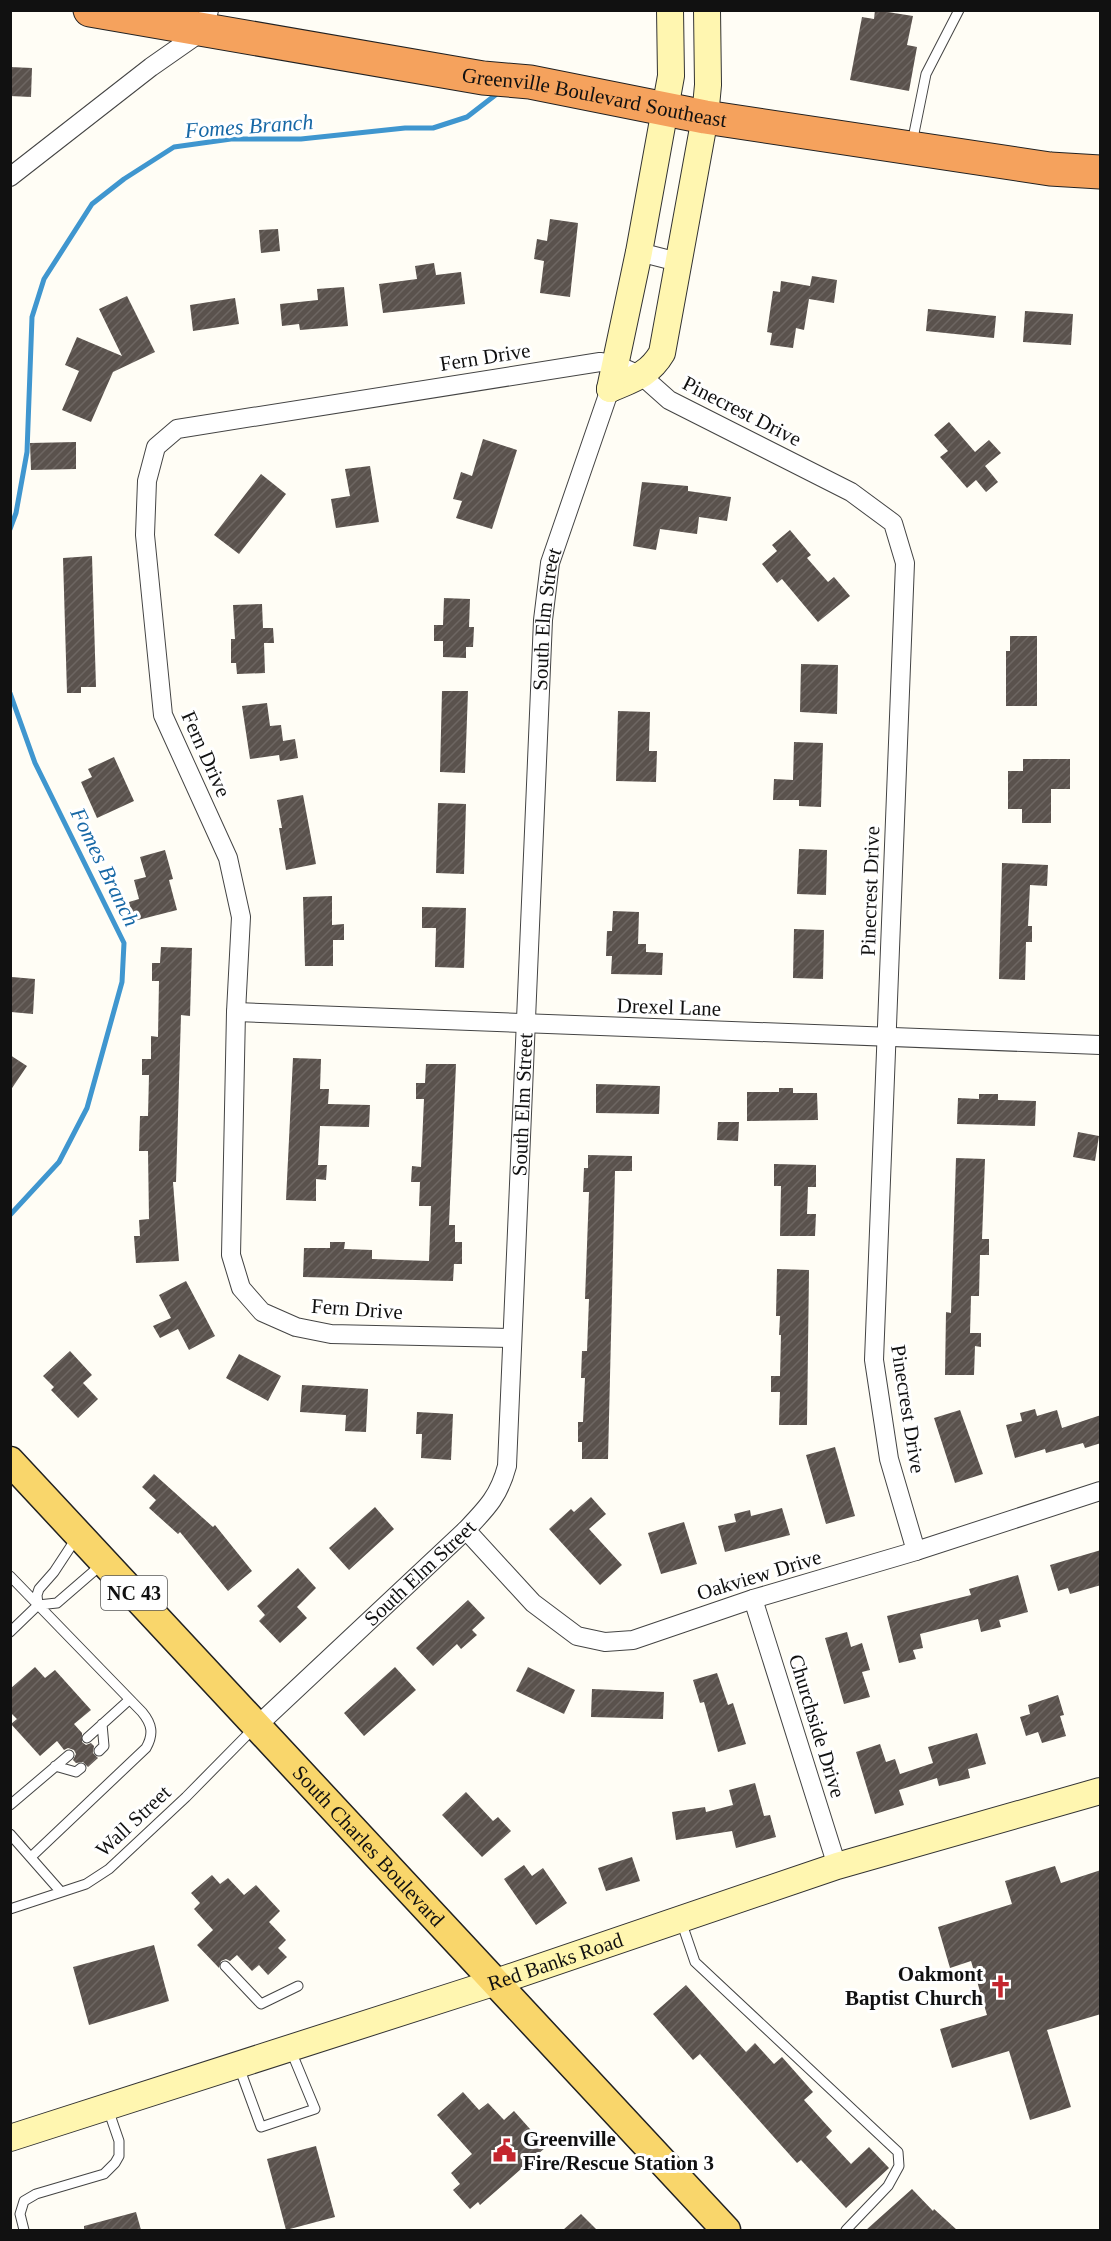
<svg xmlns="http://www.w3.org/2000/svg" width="1111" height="2241" viewBox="0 0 1111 2241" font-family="Georgia,serif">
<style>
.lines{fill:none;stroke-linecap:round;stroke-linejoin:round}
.stream{stroke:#3f96cf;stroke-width:5}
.building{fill:url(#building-hatch)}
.lane-casing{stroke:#444;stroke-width:11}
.street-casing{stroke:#444;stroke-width:20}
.secondary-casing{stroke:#333;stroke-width:28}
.primary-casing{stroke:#222;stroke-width:31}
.highway-casing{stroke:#222;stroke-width:35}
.lane{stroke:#fff;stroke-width:9}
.street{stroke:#fff;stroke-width:18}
.secondary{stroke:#fff6b0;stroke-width:26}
.primary{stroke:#f9d66b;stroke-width:28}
.highway{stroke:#f5a25d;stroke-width:33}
.labels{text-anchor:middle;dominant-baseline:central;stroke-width:6;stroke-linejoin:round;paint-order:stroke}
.shield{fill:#fff;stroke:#585858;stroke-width:1.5}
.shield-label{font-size:20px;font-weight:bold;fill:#111}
.street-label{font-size:21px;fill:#111;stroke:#fff}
.poi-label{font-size:21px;font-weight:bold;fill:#111;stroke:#fff;text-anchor:end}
.water-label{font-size:22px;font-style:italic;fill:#1768a6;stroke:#fff}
</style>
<defs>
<pattern id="building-hatch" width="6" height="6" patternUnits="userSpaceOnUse" patternTransform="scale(1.5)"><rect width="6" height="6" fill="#5a524d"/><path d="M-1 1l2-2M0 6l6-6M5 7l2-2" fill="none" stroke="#6d6662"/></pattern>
</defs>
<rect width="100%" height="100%" fill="#fffdf5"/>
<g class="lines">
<!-- stream -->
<path class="stream" d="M10,529L16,513L27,452L32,317L44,279L92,204L124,179L174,147L231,139H301L405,128H433L467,117L498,93
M10,693L35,763L124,943L122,982L87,1108L59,1162L10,1215"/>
</g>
<!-- building -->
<path class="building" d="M875,10L913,16L907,45L917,47L909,91L850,80L862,17L874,19Z
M10,67L32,68L31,97L10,96Z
M550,219L578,223L570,297L540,293L544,261L534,259L537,239L547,241Z
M278,229L280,251L261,253L259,230Z
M434,263L436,275L461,272L465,304L383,313L379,284L417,279L415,266Z
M812,276L837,280L834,303L809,299L804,330L796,328L793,348L770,345L772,333L767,332L773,291L780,292L781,281L810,286Z
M344,287L348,326L300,330L299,324L282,326L280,304L318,300L317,289Z
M127,296L155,352L113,372L91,422L62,410L79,371L65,365L77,337L122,356L99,309Z
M235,298L239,324L193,331L190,305Z
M928,309L996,316L994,338L926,331Z
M1025,311L1073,314L1071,345L1023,342Z
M949,422L975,452L989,440L1001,453L985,466L998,482L986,492L976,480L967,488L940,457L948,451L934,435Z
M483,439L517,450L492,529L456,518L462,501L453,499L461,472L472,476Z
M76,442V469L31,470L30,443Z
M370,466L379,522L336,528L331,499L350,496L345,469Z
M261,474L286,494L239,554L214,535Z
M642,482L688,486V491L731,497L727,521L699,517L697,534L660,529L656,550L633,546Z
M790,530L811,555L807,558L828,582L834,577L850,596L818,622L782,579L777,583L762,564L777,551L772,545Z
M92,556L96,687H81V693H67L63,558Z
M444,598L470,599L469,627H474L473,647H466V658L443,657V641H434V625H443Z
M262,604L263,628H273L274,643H264L265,673L237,674L236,663H231V639H235L233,605Z
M1010,636H1037V706H1006V651H1010Z
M801,664L838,665L837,714L800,712Z
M442,691H468L465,773L440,772Z
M267,703L270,726L281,725L283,741L295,739L298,758L280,761L279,755L250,759L242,706Z
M618,711L650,712L649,751H657L656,782L616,781Z
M794,742L823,743L821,807L799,806V800H773L774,779L793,780Z
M114,757L134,801L97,818L81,782L92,777L88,769Z
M1023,759H1070V789H1051V823H1022V809H1008V771H1023Z
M303,795L316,864L286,870L279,828H282L277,800Z
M438,803L466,804L464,874L436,873Z
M799,849L827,850L826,895L797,894Z
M165,850L173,879L169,880L177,910L134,921L129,902L139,899L134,880L146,877L140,857Z
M1002,863L1048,865L1047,886L1030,885L1028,926H1032V942H1026L1025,980L999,979Z
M332,896V925L344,924V940H333V966H305L303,897Z
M422,907L466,908L464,968L435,967L436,928H422Z
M613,911L639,912L638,944H646V952L663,953L662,975L611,974L612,956H606L607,931H612Z
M794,929L824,930L823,979L793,978Z
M161,947L192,948L190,1016L181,1015L176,1182H173L179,1261L136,1263L134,1236H140L139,1220L149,1219L148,1151H139L140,1116H148L149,1075H142V1059H151V1036L158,1037L159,981H152V963H160Z
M12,977L35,979L33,1014L11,1012Z
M10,1055L27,1066L10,1091Z
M293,1058L321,1059L320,1089H329L328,1104L370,1105L369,1127L320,1126L318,1165H327L326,1180L316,1179V1201L286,1200Z
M426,1064H456L449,1225H455V1242H462V1264H454L453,1281L303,1277L304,1248H330V1242H345L344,1249L372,1250V1259L429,1261L431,1206H419L420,1182H411L412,1166L421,1167L424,1099H416V1083H425Z
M596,1084L660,1086L659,1114L596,1113Z
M779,1088H793V1093H817L818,1120L747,1121V1092H779Z
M979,1094H998V1100L1036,1101L1035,1126L957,1124L958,1098L979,1099Z
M718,1122H739L738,1141L717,1140Z
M1078,1132L1099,1136L1095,1161L1073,1157Z
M588,1155L632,1156V1171H615L608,1459H582V1442H578V1422H583L585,1378H581L582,1351H587L589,1299H585L589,1192H583L584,1168H588Z
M956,1158L985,1159L982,1239H989V1255H980L979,1296H971L970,1333H981V1347L975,1346L974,1375H945L946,1312L951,1313Z
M774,1164L816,1165V1187H808L807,1214H816L815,1236H780L781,1186H774Z
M777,1269L809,1270L807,1425H779L780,1392H771V1376H780L781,1335H779L780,1316H776Z
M186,1281L215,1336L189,1350L178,1329L160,1338L153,1326L171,1318L159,1295Z
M70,1351L92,1375L83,1383L98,1399L78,1418L51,1390L54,1387L43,1376Z
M239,1354L281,1376L268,1401L226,1378Z
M302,1385L368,1389L366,1432L345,1431L346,1415L300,1412Z
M1035,1409L1037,1416L1057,1410L1062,1428L1101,1415V1443L1085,1448L1083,1443L1046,1453L1045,1449L1015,1458L1006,1425L1022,1421L1020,1413Z
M960,1410L983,1474L955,1483L934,1418Z
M417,1412L453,1414L451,1460L421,1458L422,1434H416Z
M835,1447L855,1516L826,1524L806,1455Z
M154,1474L213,1527L215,1525L252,1571L228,1591L180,1532L178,1534L149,1508L156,1500L142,1487Z
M591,1497L606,1514L589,1529L622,1565L600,1585L549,1529L571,1509L574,1512Z
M375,1507L394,1529L349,1570L329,1548Z
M782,1508L790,1535L725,1552L718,1526L736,1522L734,1514L750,1510L751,1516Z
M684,1522L697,1564L661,1574L648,1533Z
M1101,1550V1585L1070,1594L1068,1588L1058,1591L1050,1565Z
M298,1568L316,1588L297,1607L307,1618L280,1643L259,1621L265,1615L257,1606Z
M1018,1575L1028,1612L999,1620L1001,1627L981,1632L978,1619L920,1634L923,1648L913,1650L916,1659L899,1663L887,1616L971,1595L969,1589Z
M468,1600L485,1618L472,1630L477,1635L461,1649L457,1644L433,1666L416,1648Z
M847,1632L851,1647L862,1643L870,1670L862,1672L870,1697L844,1704L825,1638Z
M35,1667L45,1678L55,1670L91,1710L74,1724L82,1733V1742L86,1745L91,1743L94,1746L93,1753L98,1758L88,1767L83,1762L76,1763L73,1760L76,1754L74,1750L68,1748L64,1750L57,1741L40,1756L11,1724L17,1719L10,1712V1689Z
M395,1667L416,1690L364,1736L344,1713Z
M528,1667L575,1690L564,1714L516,1691Z
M717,1673L728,1705L733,1703L746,1744L718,1752L704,1702L700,1703L693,1680Z
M592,1689L664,1692L663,1719L591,1717Z
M1058,1695L1064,1715L1060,1716L1066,1736L1042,1743L1038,1732L1026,1736L1020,1717L1030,1714L1028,1705Z
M977,1733L986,1764L968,1769L970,1778L939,1786L937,1778L899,1790L904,1805L875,1814L856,1752L880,1744L886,1762L895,1759L900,1774L933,1763L928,1747Z
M755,1783L764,1816L770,1815L776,1837L736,1848L732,1831L676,1840L672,1812L705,1807L706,1812L733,1805L729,1790Z
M466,1792L493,1821L498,1817L511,1831L482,1857L442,1815Z
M632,1857L640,1881L606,1891L598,1868Z
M524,1865L532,1876L543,1868L567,1903L536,1925L504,1879Z
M1055,1866L1061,1883L1101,1870V2014L1047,2030L1071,2107L1030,2120L1009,2051L952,2068L940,2029L987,2015L971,1961L950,1968L938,1927L1012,1904L1005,1881Z
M212,1875L220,1884L228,1878L244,1895L256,1885L280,1911L269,1922L286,1940L278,1948L287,1957L268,1975L259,1965L252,1971L237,1955L230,1961L226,1959L221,1961L219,1968L197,1945L213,1930L194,1909L200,1903L191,1893Z
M154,1945L169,2001L89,2025L73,1967Z
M686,1985L746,2052L755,2043L774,2064L782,2057L813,2092L804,2100L832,2131L826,2137L851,2164L869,2147L889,2168L846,2208L801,2160L797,2163L700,2054L693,2060L653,2014Z
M463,2092L479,2110L488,2103L504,2120L514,2111L546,2147L480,2205L478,2202L470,2209L453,2190L460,2184L451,2173L472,2154L437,2115Z
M316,2146L335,2217L286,2230L267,2159Z
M912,2189L933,2211L934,2209L957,2230H866Z
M136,2212L141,2230H84V2226Z
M581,2214L597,2230H563Z"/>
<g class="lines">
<defs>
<path id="lane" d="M912,143L926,74L959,10
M10,1576L142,1712C152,1724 154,1734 146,1748L31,1857
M38,1605L37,1595L39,1589L54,1572L77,1537
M10,1632L38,1605L57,1603L101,1565
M87,1738L129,1700
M99,1751L104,1746L102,1724
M55,1766L76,1772L81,1768
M10,1805L69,1755
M10,1834L61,1892
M10,1909L86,1884L109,1869L186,1797L254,1728
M681,1921L695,1962L898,2152L899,2166L888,2186L846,2230
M225,1966L261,2004L298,1986
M239,2067L261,2127L315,2109L291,2051
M24,2230L20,2214L24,2201L36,2194L104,2174L115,2163L119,2156V2141L108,2109"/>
<g id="street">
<path d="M10,177L151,67L204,30L209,10"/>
<path d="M639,252L678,262"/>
<path d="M236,1012L1100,1045"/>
<path d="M512,1338L331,1334L296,1327L262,1312L241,1288L231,1255L236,1012L241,917L228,858L163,715L145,535L147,481L156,447L177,429L600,362L614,364L642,376L669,400L851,492L893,523L905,563L874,1360L889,1459L916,1551"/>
<path d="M466,1530L533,1603L577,1636L605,1642L633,1640L753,1599L916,1551L1100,1491"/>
<path d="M753,1599L837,1866"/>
<path id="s1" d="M258,1725L466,1530C487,1508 499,1496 507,1466L543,620L550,563L610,389"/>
</g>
<g id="secondary">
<path d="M610,389C633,379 649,375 662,353L705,117L708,85L707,10"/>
<path d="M610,389L639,252L671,76L670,10"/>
<path id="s2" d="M10,2138L496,1982L837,1866L1100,1791"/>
</g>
<g id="primary">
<path id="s3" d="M10,1461L726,2230"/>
</g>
<g id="highway">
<path id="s4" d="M90,10L483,78L530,82L705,117L1050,169L1100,172"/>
</g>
</defs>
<!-- lane casing -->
<use href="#lane" class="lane-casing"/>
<!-- street casing -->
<use href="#street" class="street-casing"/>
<!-- secondary casing -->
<use href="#secondary" class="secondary-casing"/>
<!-- primary casing -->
<use href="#primary" class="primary-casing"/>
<!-- highway casing -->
<use href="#highway" class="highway-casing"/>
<!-- lane -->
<use href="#lane" class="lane"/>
<!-- street -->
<use href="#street" class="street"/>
<!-- secondary -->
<use href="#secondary" class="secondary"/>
<!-- primary -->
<use href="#primary" class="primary"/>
<!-- highway -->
<use href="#highway" class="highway"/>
</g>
<!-- icons -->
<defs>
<symbol id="church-bare" viewBox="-9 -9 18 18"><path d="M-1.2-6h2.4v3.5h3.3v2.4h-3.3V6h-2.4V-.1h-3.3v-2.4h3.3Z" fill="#c4262e" stroke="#fff" stroke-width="2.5" paint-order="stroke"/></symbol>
<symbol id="civic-bare" viewBox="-9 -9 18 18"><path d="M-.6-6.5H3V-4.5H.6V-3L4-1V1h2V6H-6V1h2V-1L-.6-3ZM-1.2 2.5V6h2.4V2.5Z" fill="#c4262e" stroke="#fff" stroke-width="2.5" paint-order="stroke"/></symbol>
</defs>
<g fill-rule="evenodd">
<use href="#church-bare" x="984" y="1970" width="33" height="33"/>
<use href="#civic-bare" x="488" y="2134" width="33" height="33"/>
</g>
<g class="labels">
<!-- shield labels -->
<rect class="shield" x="101" y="1576" width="66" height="34" rx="4.5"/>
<g class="shield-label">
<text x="134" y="1593">NC 43</text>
</g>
<!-- street labels -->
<g class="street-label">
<text stroke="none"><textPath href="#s4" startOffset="512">Greenville Boulevard Southeast</textPath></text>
<text transform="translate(485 357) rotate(-9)">Fern Drive</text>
<text transform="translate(742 411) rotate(27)">Pinecrest Drive</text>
<text stroke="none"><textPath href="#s1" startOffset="1210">South Elm Street</textPath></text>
<text transform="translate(206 754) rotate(66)">Fern Drive</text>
<text transform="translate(870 891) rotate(-88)">Pinecrest Drive</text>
<text transform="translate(669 1007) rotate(2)">Drexel Lane</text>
<text stroke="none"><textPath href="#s1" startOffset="724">South Elm Street</textPath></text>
<text transform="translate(357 1309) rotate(4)">Fern Drive</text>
<text transform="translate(908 1409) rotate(81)">Pinecrest Drive</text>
<text stroke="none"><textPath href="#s1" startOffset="222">South Elm Street</textPath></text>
<text transform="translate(759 1575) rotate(-17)">Oakview Drive</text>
<text transform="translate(817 1726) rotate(73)">Churchside Drive</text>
<text transform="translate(133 1821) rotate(-43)">Wall Street</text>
<text stroke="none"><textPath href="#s3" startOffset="526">South Charles Boulevard</textPath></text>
<text stroke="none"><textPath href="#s2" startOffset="573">Red Banks Road</textPath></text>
</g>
<!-- poi labels -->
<g class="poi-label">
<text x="983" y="1974">Oakmont<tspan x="983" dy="24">Baptist Church</tspan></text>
<text x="523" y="2139" text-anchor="start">Greenville<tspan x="523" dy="24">Fire/Rescue Station 3</tspan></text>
</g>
<!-- water labels -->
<g class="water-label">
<text transform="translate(249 126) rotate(-4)">Fomes Branch</text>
<text transform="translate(105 867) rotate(64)">Fomes Branch</text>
</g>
</g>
<!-- border -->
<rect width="1111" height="2241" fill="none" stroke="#111111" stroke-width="24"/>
</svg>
